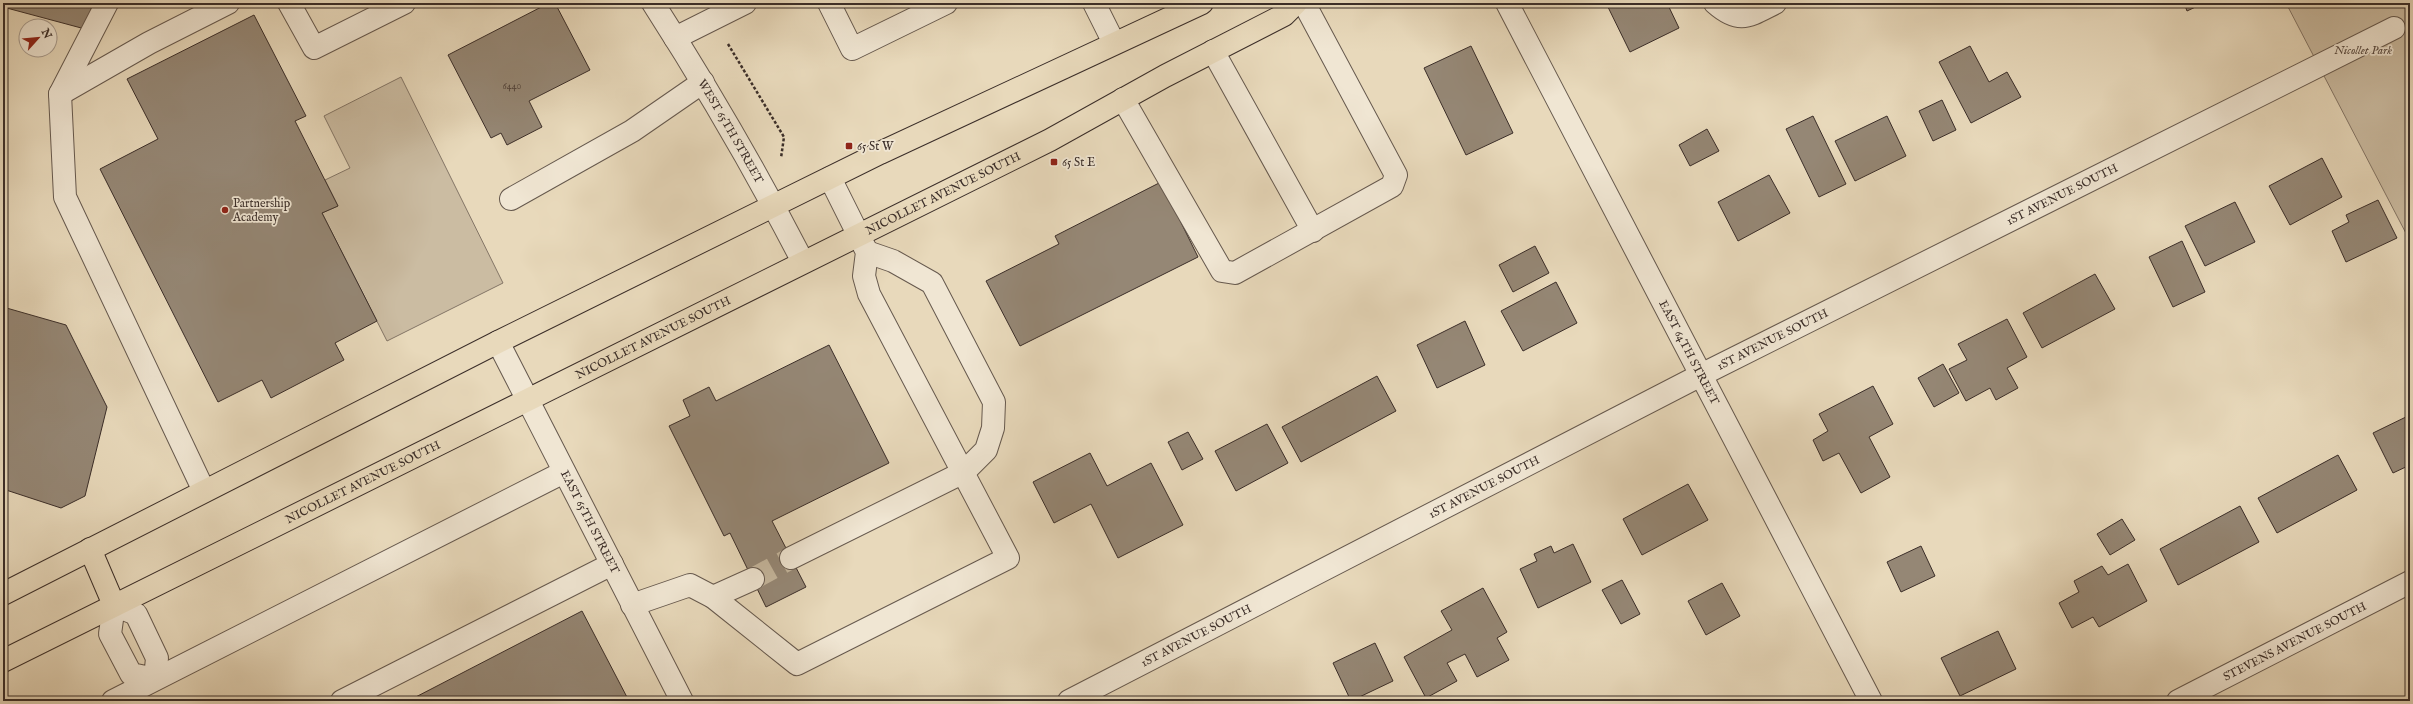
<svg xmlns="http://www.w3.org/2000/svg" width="2413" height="704" viewBox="0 0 2413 704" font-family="'IM FELL English',serif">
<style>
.green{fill:#cbbca2;stroke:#837566}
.building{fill:#958775;stroke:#3b2e29}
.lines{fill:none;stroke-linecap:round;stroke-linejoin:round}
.minor-tunnel{stroke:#c5b79e;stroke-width:22;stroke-dasharray:22 11;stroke-linecap:butt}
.minor-casing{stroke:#66594e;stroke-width:24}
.major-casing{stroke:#3b2e29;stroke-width:24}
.path{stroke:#3b2e29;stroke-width:2.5;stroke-dasharray:3 2;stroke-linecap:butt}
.minor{stroke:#f0e6d3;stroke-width:22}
.major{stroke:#e8d9bb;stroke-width:22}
.poi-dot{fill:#8f2418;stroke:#f0e6d3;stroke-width:1.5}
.labels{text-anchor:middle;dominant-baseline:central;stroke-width:3.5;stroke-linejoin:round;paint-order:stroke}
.number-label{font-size:10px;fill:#52443c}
.park-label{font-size:12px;font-style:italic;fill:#584a41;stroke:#f0e6d3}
.street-label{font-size:12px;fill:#3b2e29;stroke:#f0e6d3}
.poi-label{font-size:12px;fill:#3b2e29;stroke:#f0e6d3;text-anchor:start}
</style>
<rect width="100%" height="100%" fill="#e8d9bb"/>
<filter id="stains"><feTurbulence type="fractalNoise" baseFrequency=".005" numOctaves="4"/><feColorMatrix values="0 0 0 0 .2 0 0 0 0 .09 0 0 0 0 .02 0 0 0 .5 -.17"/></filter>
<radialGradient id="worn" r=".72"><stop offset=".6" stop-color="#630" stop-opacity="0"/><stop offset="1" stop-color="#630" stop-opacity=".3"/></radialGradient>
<!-- green -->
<path class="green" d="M2286,3H2410V241Z
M401,77L503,283L387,341L322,213L338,206L325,180L350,168L324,116Z"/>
<!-- building -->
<path class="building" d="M3,3H93L85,29L3,7Z
M549,3H555L590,70L529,101L542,127L507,145L501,133L491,138L448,55Z
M1606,3H1667L1679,28L1630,52Z
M2184,3H2204L2187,11Z
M254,15L306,116L295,121L338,206L322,213L377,321L335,343L344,360L271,398L262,380L218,402L100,169L158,139L127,79Z
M1471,46L1513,133L1466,155L1424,68Z
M1970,46L1989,82L2007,72L2021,97L1971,123L1939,62Z
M1942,100L1956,130L1933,141L1919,111Z
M1813,116L1846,184L1819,197L1786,129Z
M1887,116L1906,156L1855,181L1835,141Z
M1707,129L1719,151L1690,166L1679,145Z
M2322,158L2342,197L2290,225L2269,186Z
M1769,175L1790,213L1738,241L1718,202Z
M1161,182L1198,257L1020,346L986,281L1059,244L1055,236Z
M2378,200L2397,238L2346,262L2332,231L2349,222L2346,215Z
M2235,202L2255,242L2205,266L2185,226Z
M2182,241L2205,292L2173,307L2149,257Z
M1535,246L1549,273L1513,292L1499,265Z
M2095,274L2115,309L2042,348L2023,313Z
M1556,282L1577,323L1523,351L1501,311Z
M3,307L66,325L107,407L85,496L61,508L3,489Z
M2007,319L2027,357L2007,368L2018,388L1996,400L1990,388L1966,401L1949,369L1967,360L1958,344Z
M1465,321L1485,365L1437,388L1417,345Z
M829,345L889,463L772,521L806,587L766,607L730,533L724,536L669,426L690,416L683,400L709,387L716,401Z
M1943,364L1959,393L1934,407L1918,378Z
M1377,376L1396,411L1301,462L1282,427Z
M1873,386L1893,424L1869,437L1890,477L1861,493L1839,453L1823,461L1813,440L1828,431L1819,414Z
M2410,415V465L2393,473L2373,433Z
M1267,424L1288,463L1236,491L1215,451Z
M1188,432L1203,459L1182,470L1168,442Z
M1090,453L1107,486L1151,463L1183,525L1118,558L1091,504L1054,523L1033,482Z
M2338,455L2357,490L2277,533L2258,498Z
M1688,484L1708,520L1642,555L1623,519Z
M2240,506L2259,542L2178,585L2160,549Z
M2122,519L2135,540L2110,555L2097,534Z
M1573,544L1591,582L1538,608L1520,569L1537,561L1534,554L1551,546L1554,553Z
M1921,546L1935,576L1901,592L1887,562Z
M2128,564L2147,601L2099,627L2093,617L2072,628L2059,603L2079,592L2074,581L2102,566L2108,575Z
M1622,580L1640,614L1621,624L1602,590Z
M1722,583L1740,616L1706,635L1688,601Z
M1483,588L1507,632L1497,638L1509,660L1477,677L1465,654L1447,663L1457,681L1426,698L1404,657L1452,630L1441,611Z
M582,611L629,701H408Z
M1998,631L2016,669L1960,696L1941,658Z
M1375,643L1393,681L1351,701L1333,663Z"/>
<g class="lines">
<!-- minor-tunnel -->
<path class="minor-tunnel" d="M753,579L791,558"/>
<defs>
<g id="minor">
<path d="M107,3L60,94L65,197L204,491"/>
<path d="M289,3L314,48L404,3"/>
<path id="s1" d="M653,3C707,87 757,173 803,262"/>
<path d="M829,3L852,49L946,3"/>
<path d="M1094,3L1114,43"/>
<path id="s2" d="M1507,3L1871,701"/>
<path d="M1715,3C1740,25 1749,16 1775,3"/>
<path d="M675,38L745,3"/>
<path d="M1213,51L1313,231"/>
<path d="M60,94L149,43L228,3"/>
<path d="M1123,99L1222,271L1235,273L1392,186L1396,175L1304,3"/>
<path d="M511,199L632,131L703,82"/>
<path id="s3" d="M498,342L682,701"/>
<path d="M791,558L964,472L986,450L993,428L994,402L932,283L893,261L867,252"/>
<path d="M713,597L753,579"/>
<path d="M114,605L136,614L157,658L155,679L131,674L110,634Z"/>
<path d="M632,605L690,585L713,597L797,664L1008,558L869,294L864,276L867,252L830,178"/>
<path d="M113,701L564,472"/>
<path d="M342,701L612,564"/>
<path id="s4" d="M1069,701L1701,375L2394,28"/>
<path id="s5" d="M2178,701L2410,582"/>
</g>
<g id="major">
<path d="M90,549L114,605"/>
<path d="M3,594L498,342L880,153L1202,3"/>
<path id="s6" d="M3,661L1050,140L1165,76L1284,15L1296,3"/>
</g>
</defs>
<!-- minor casing -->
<use href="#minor" class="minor-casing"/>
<!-- major casing -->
<use href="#major" class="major-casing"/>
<!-- path -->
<path class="path" d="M728,44L784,137L781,158"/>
<!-- minor -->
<use href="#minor" class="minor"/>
<!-- major -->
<use href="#major" class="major"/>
</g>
<!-- markers -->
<g class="poi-dot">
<rect x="845" y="142" width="8" height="8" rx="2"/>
<rect x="1050" y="158" width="8" height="8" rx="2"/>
<circle cx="225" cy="210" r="4"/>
</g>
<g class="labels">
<!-- number labels -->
<g class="number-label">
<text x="512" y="86">6440</text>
</g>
<!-- park labels -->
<g class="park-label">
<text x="2363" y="50">Nicollet Park</text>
</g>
<!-- street labels -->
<g class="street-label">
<text stroke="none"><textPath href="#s1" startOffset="150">WEST 65TH STREET</textPath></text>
<text stroke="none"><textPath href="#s6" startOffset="1050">NICOLLET AVENUE SOUTH</textPath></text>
<text stroke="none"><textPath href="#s4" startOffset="1115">1ST AVENUE SOUTH</textPath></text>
<text stroke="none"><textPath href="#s6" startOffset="726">NICOLLET AVENUE SOUTH</textPath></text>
<text stroke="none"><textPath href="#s4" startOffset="791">1ST AVENUE SOUTH</textPath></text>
<text stroke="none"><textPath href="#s2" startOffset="394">EAST 64TH STREET</textPath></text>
<text stroke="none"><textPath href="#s6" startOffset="402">NICOLLET AVENUE SOUTH</textPath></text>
<text stroke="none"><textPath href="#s4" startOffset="467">1ST AVENUE SOUTH</textPath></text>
<text stroke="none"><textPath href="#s3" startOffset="202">EAST 65TH STREET</textPath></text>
<text stroke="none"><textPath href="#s4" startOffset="143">1ST AVENUE SOUTH</textPath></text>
<text stroke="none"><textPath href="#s5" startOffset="131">STEVENS AVENUE SOUTH</textPath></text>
</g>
<!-- poi labels -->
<g class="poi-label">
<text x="857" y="146">65 St W</text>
<text x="1062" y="162">65 St E</text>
<text x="233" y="203">Partnership<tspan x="233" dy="14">Academy</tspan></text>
</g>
</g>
<!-- margin -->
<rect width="2413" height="704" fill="none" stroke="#e8d9bb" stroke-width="16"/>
<rect x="4" y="4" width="2405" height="696" fill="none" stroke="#3b2e29" stroke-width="2"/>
<rect x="8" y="8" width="2397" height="688" fill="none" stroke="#3b2e29"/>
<!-- north arrow -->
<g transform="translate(38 38) rotate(63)"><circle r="19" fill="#f0e6d3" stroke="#a89c8f"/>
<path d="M0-3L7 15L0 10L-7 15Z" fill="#8f2418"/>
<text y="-6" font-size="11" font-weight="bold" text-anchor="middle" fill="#3b2e29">N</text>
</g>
<rect width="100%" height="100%" filter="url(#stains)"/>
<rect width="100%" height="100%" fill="url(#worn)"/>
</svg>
